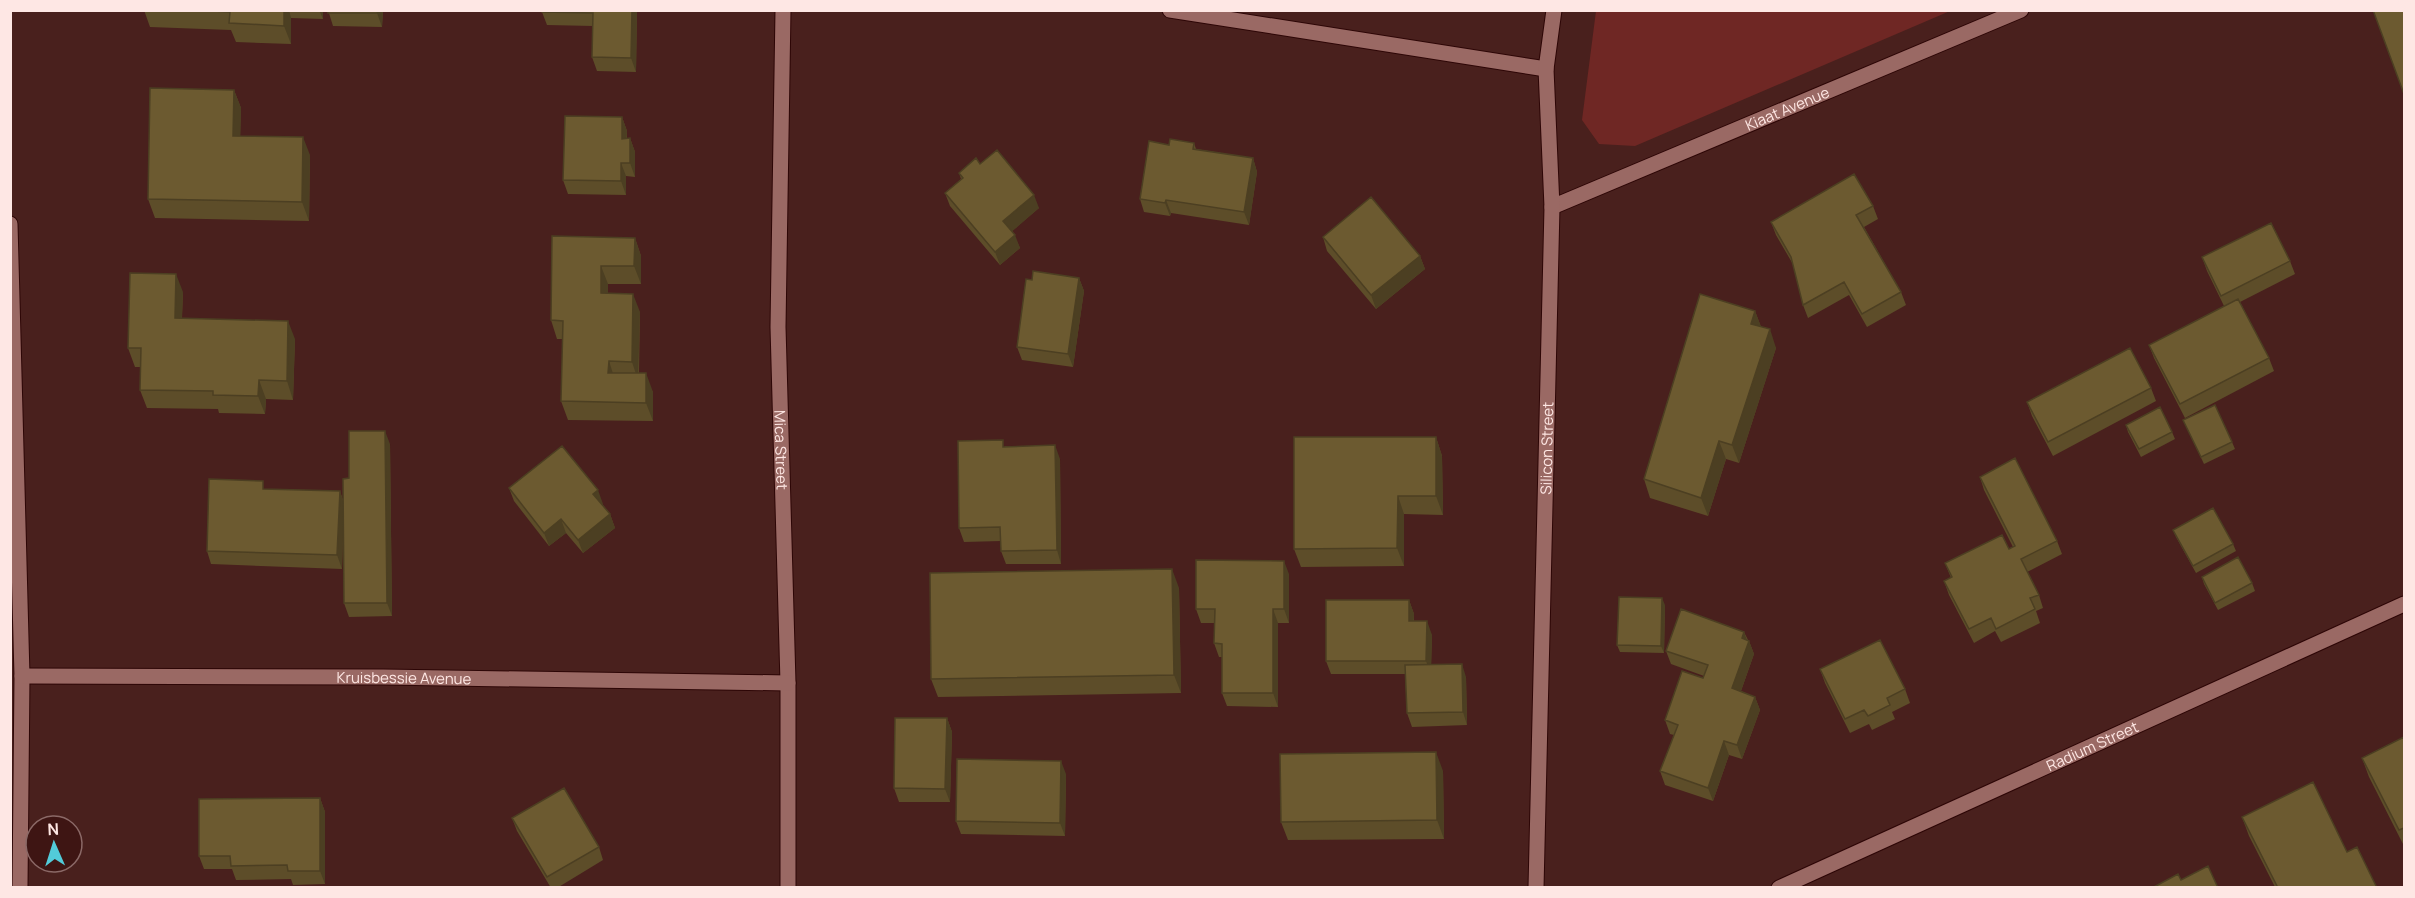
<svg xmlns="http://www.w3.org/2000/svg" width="2415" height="898" viewBox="0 0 2415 898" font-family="Manrope,sans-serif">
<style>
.green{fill:#6f2724}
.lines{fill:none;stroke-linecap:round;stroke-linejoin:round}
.minor-casing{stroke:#2d0606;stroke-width:17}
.minor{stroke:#9a6964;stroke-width:15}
.wall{fill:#5d4d29}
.shaded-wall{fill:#4c3f22}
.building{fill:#6c5a30;stroke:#4c3f22;stroke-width:1.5}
.labels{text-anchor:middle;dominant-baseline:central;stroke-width:6;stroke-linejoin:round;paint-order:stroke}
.street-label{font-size:15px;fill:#fee7e4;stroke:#3e1513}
</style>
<rect width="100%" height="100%" fill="#49201d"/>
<!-- green -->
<path class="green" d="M1596,11V10L1950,11L1635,146L1599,144L1582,120Z"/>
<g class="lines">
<defs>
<g id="minor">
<path id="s1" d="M783,10L778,327L788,683V888"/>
<path d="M1170,10L1546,69"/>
<path id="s2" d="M1552,207L2021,10"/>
<path d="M10,224L22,676L20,888"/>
<path id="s3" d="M22,676L383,677L788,683"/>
<path id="s4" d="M1536,888L1552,207L1546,69L1554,10"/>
<path id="s5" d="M1779,888L2404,604"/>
</g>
</defs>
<!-- minor casing -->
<use href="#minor" class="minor-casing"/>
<!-- minor -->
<use href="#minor" class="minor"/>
</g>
<!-- wall -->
<path class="wall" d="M144,10H323V19L291,18V44L236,42L231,30L150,27Z
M328,10H383L382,27L333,26Z
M637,10L636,72L597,71L592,57L593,26L547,25L542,12Z
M234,90L241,108L240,136L310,155L309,221L155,218L148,199Z
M622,117L627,131V138H630L635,152V177L626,176V195L568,194L563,180Z
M1194,143L1196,149L1253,158L1257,172L1249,225L1171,213L1170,216L1144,212L1140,199L1169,145Z
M980,164L1039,208L1012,231L1020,248L1000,265L950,206L945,193L961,179L959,173Z
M1873,206L1878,219L1864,227L1901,292L1906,305L1867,327L1849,295L1808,318L1803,305L1794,266L1776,235L1771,222Z
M552,236L635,238L641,256V284H608V293L640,312L639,373L653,392V421L568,420L561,401L563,339H557L551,320Z
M1323,237L1420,256L1425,269L1376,309L1327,251Z
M2202,257L2290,261L2295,274L2240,302L2269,358L2274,371L2185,418L2154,358L2149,345L2224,306L2207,271Z
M1079,278L1084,291L1073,367L1022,360L1017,347L1032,280Z
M183,292L182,318L295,339L293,400L266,399L265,414L219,413L218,409L147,408L140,390V367H135L128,348Z
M1755,311L1761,327L1776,348L1739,463L1726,459L1708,516L1650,498L1644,479Z
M2151,388L2156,401L2053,456L2032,416L2027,402Z
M2183,420L2232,442L2235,449L2204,464Z
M2126,425L2172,432L2175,439L2141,457L2128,432Z
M1436,437L1442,456L1443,515L1404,514V566L1301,567L1294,549Z
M390,444L392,616L349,617L344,603L343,537L342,569L211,564L207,551L266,489L340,491L343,500L349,478Z
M1005,446L1060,459L1061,564H1006L1001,551V541L964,542L959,528Z
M1980,477L2057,541L2062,554L2027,572L2039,595L2043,608L2036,611L2040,623L2001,642L1995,631L1974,643L1949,595L1944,581L1951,578L1945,563L2009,549L2013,547L1984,490Z
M509,488L603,504H602L610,514L615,528L583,553L566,533L549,546L514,501Z
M2173,530L2233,544L2236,551L2196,573L2176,537Z
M1289,574V623H1278V707L1227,706L1222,693V657H1219L1214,643V623H1201L1196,609Z
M2202,577L2252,583L2255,591L2218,610L2204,584Z
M1179,588L1181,693L938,697L931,679Z
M1409,600L1414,614V621L1432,635L1431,665L1466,677L1467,725L1412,727L1407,713L1405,674H1331L1326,661Z
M1665,605L1664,653L1620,652L1617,645Z
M1744,632L1748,640L1749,641L1754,654L1741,691L1755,697L1760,710L1742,759L1729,755L1713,801L1665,785L1660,771L1674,735L1670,734L1665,720L1703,678L1704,676L1671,664L1666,651Z
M1820,669L1905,689L1910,703L1892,712L1895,719L1872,730L1869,724L1850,733L1825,683Z
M947,718L952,732L950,802H899L894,788Z
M2404,737V846L2369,777L2362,758Z
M1443,771L1444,839L1288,840L1281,822Z
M1066,774L1065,836L961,834L956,821Z
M320,798L325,812V884L293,885L291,879L236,880L232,869H204L199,856Z
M2242,817L2347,852L2275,887L2249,836Z
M512,818L599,847L603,860L557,888H551L517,831Z"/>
<!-- shaded-wall -->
<path class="shaded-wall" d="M284,10H289L291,18V44L284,26Z
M319,10H323V19Z
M378,10H383L382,27L377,13Z
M632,10H637L636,72L631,58Z
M234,90L241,108L240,154L233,136Z
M622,117L627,131L626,152L622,139Z
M303,137L310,155L309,221L302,202Z
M630,138L635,152V177L630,163Z
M1253,158L1257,172L1249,225L1244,212Z
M621,163L626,176V195L621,181Z
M1034,195L1039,208L1008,235L1003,221Z
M1166,200L1171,213L1170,216L1165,203Z
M1015,235L1020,248L1000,265L995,252Z
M635,238L641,256V284L634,266Z
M1420,256L1425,269L1376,309L1371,295Z
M601,266L608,284V312L601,293Z
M176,274L183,292L181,336L175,318Z
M1079,278L1084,291L1073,367L1068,354Z
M633,294L640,312L638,380L632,362Z
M1755,311L1762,329L1751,324Z
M288,321L295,339L293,400L287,381Z
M1770,329L1776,348L1739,463L1732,445Z
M609,361L615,380L608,373Z
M646,373L653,392V421L646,403Z
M259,380L266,399L265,414L258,396Z
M385,431L390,444L392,616L387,603Z
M1436,437L1442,456L1443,515L1436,496Z
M1719,441L1726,459L1708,516L1701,498Z
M1055,445L1060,459L1061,564L1057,550Z
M598,490L603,504L598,507L593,494Z
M340,491L344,504L342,569L337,555Z
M1398,496L1404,514V566L1397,548Z
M610,514L615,528L583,553L578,540Z
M561,519L566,533L549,546L544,533Z
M1284,561L1289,574V623L1284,609Z
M1172,569L1179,588L1181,693L1174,675Z
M1662,598L1665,605L1664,653L1661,646Z
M1409,600L1414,614L1413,635L1409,621Z
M1273,609L1278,623V707L1273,693Z
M1427,621L1432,635L1431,675L1426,661Z
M1744,632L1748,643L1749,641L1754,654L1737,702L1732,688L1742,638Z
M1462,664L1466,677L1467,725L1463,712Z
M1755,697L1760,710L1742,759L1737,745Z
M947,718L952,732L950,802L945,789Z
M1724,741L1729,755L1713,801L1708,788Z
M1436,752L1443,771L1444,839L1437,820Z
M1061,761L1066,774L1065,836L1060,823Z
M320,798L325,812V884L320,871Z"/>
<!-- building -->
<path class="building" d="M197,10H284V26L229,23L230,12Z
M328,10H378L377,13H328Z
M542,10H632L631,58L592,57L593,13L542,12Z
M2373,10H2404V94Z
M150,88L234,90L233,136L303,137L302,202L148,199Z
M565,116L622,117V139L630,138V163H621V181L563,180Z
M1170,139L1194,143L1193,149L1253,158L1244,212L1166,200L1165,203L1140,199L1149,141L1169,145Z
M997,150L1034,195L1003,221L1015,235L995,252L945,193L963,178L959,173L976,158L980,164Z
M1854,174L1873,206L1856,215L1901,292L1862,314L1844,282L1803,305L1791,257L1771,222Z
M1371,197L1420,256L1371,295L1323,237Z
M2271,223L2290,261L2221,296L2202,257Z
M552,236L635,238L634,266H601V293L633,294L632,362L609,361L608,373H646V403L561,401L563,321L551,320Z
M1033,271L1079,278L1068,354L1017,347L1026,279L1032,280Z
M130,273L176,274L175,318L288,321L287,381L259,380L258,396L213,395V391L140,390L141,348H128Z
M1700,294L1755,311L1751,324L1770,329L1732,445L1719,441L1701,498L1644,479Z
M2238,299L2269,358L2180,404L2149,345Z
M2130,348L2151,388L2048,442L2027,402Z
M2215,405L2232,442L2201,457L2183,420Z
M2160,407L2172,432L2139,449L2126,425Z
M349,431H385L387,603H344L343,479L349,478Z
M1294,437H1436V496H1398L1397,548L1294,549Z
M1003,440V447L1055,445L1057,550L1001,551L1000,527L959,528L958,441Z
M562,446L598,490L593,494L610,514L578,540L561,519L544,533L509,488Z
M2015,458L2057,541L2021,559L2039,595L2030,598L2035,609L1996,629L1991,618L1969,629L1944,581L1952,577L1945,563L2002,535L2009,549L2015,546L1980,477Z
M209,479L263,481V489L340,491L337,555L207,551Z
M2213,508L2233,544L2193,566L2173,530Z
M2238,557L2252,583L2215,603L2202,577Z
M1196,560L1284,561V609H1273V693H1222V644L1214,643L1215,609H1196Z
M1172,569L1174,675L931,679L930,573Z
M1619,597L1662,598L1661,646L1617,645Z
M1326,600H1409V621H1427L1426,661H1326Z
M1681,609L1744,632L1742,638L1749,641L1732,688L1755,697L1737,745L1724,741L1708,788L1660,771L1678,725L1665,720L1682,671L1703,678L1708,665L1666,651Z
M1880,640L1905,689L1887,698L1890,705L1868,716L1864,710L1845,719L1820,669Z
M1462,664L1463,712L1407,713L1405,665Z
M895,718H947L945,789L894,788Z
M2404,737V828L2399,830L2362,758Z
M1436,752L1437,820L1281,822L1280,754Z
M957,759L1061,761L1060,823L956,821Z
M2313,782L2347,852L2357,847L2377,888H2274L2277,886L2242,817Z
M564,788L599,847L547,877L512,818Z
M320,798V871H288L287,865L231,866L230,856H199V799Z
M2208,866L2218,888H2152L2178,874L2181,880Z"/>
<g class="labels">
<!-- street labels -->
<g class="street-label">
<text stroke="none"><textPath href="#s2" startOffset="255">Kiaat Avenue</textPath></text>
<text stroke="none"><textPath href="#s1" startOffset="440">Mica Street</textPath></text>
<text stroke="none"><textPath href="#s4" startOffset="440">Silicon Street</textPath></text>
<text stroke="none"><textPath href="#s3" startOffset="382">Kruisbessie Avenue</textPath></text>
<text stroke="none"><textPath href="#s5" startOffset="344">Radium Street</textPath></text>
</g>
</g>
<!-- border -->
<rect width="2415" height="898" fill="none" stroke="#fee7e4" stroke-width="24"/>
<!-- north arrow -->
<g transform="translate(54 844) rotate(357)"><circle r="28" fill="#3e1513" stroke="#8b6967" stroke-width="1.5"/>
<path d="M0-4.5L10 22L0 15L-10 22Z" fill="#52cbd9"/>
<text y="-9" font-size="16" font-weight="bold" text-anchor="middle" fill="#fee7e4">N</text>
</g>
</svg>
